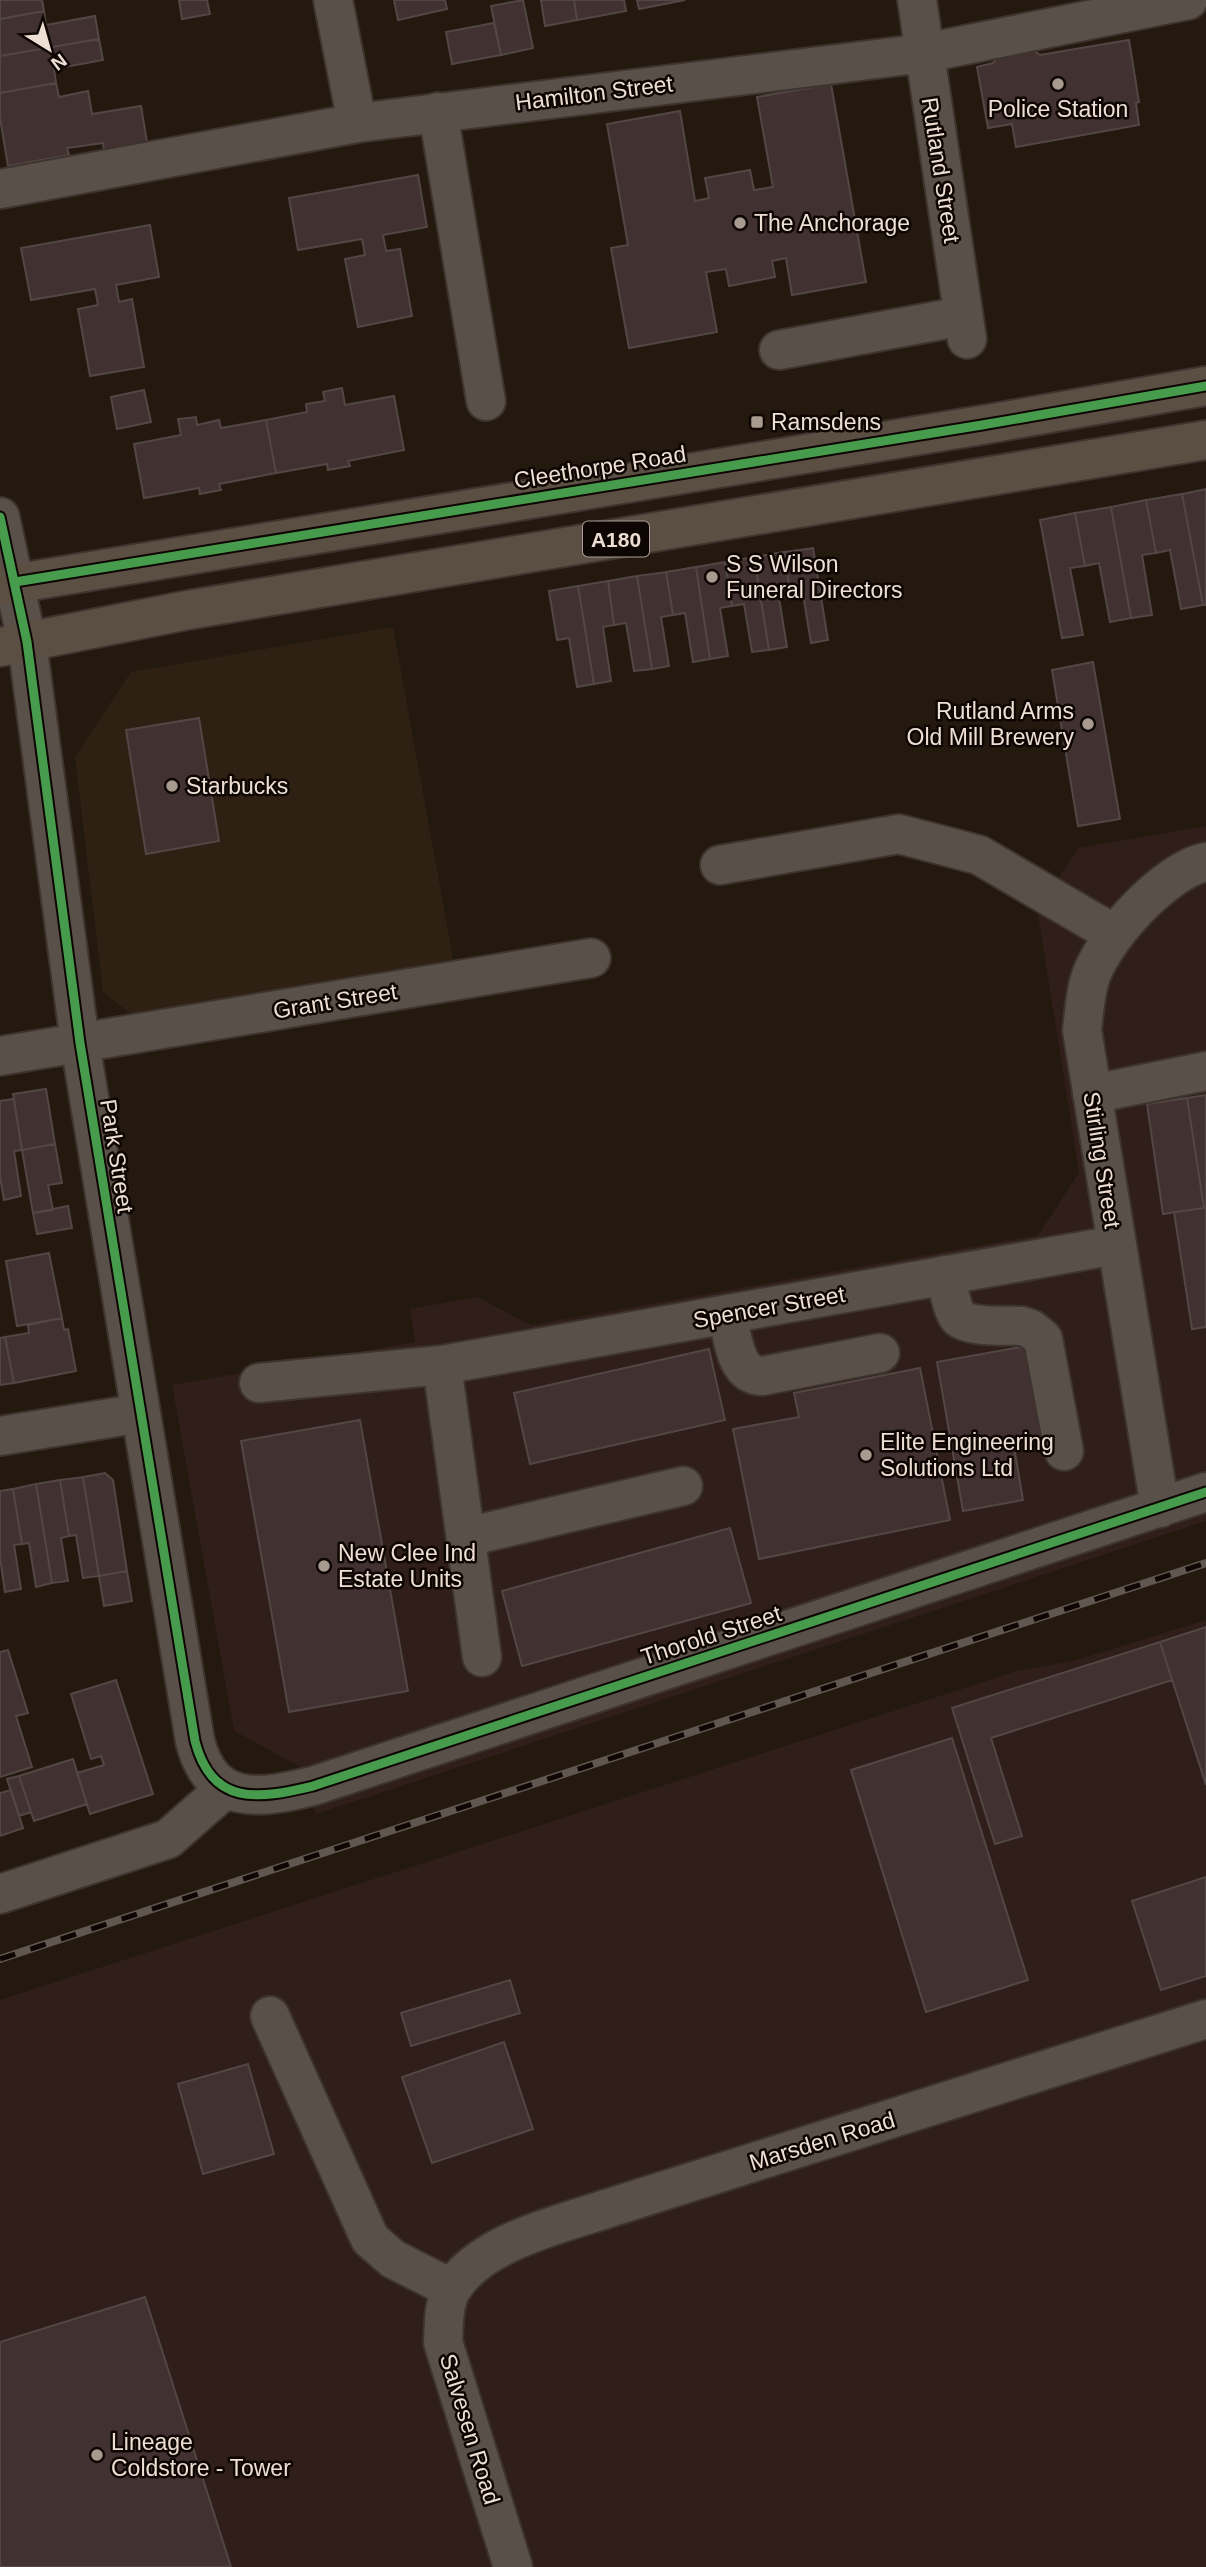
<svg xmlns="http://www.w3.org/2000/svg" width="1206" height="2567" viewBox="0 0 1206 2567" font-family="Arial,sans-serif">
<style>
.commercial{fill:#2e2114}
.industrial{fill:#2f1e19}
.building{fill:#413131;stroke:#524744;stroke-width:2}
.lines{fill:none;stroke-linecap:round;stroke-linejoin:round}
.minor-casing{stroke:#3e342e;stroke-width:42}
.major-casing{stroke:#3e342e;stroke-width:42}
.minor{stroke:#595049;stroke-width:38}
.major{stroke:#5b4f44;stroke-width:38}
.rail-casing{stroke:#605850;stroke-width:8}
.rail{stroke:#0e0602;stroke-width:5;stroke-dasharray:16;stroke-linecap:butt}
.cycleway-casing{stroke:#0e0602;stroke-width:13}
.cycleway{stroke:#469c4c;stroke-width:9}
.poi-dot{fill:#a79a8f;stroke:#0e0602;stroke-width:2.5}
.labels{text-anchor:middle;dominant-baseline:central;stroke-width:5;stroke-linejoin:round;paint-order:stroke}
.shield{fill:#0e0602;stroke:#aa9e95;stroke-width:2}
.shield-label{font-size:21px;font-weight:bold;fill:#eddfd4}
.street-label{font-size:23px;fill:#eddfd4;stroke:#0e0602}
.poi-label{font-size:23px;fill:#eddfd4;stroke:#0e0602;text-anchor:start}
</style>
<rect width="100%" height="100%" fill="#24190f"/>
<!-- commercial -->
<path class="commercial" d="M393,627L454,963L134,1016L103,992L75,757L131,672Z"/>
<!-- industrial -->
<path class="industrial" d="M1206,826V1521L316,1814L299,1766L234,1731L172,1385L415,1342L410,1309L477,1297L531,1325L1038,1235L1079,1173L1037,908L1079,848Z
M1206,1620V2567H0V2000L1017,1671L1077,1660Z"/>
<!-- building -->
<path class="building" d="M0,0H42L44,11L0,19Z
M179,0H207L210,14L182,19Z
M394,0H445L447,9L398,20Z
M523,0L533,48L501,55L491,6Z
M541,0H574L577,20L545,26Z
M574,0H624L626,11L577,20Z
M637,0H685L639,9Z
M44,11L46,25L95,16L99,39L0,56V19Z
M494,23L501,55L452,64L446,32Z
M1013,36L1040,55L1129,40L1139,102L1136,103L1139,125L1016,147L1012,124L988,128L977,67L993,63Z
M99,39L103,60L54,69L56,83L0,93V56Z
M56,83L59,97L88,91L92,114L141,106L147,142L104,150L103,143L67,148L69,155L8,166L0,118V93Z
M831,84L866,282L792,295L786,258L772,261L775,277L729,286L726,269L706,272L717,332L629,348L611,248L628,245L607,124L680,111L695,201L709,198L705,178L750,170L754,190L773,187L757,97Z
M418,175L427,227L383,235L386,251L400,249L412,316L358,327L345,259L365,255L362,239L298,250L289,198Z
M150,225L159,277L116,285L119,302L132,299L144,367L90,376L78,309L98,305L95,289L31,300L21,248Z
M342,388L345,405L394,396L404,450L348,461L350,466L328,470L327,464L276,473L266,420L307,412L306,404L325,401L323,392Z
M144,390L151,422L117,429L111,397Z
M196,417L197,425L219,420L221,428L266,420L276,473L219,484L221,490L200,494L199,488L144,498L134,444L181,435L178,419Z
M1206,489V605H1203L1182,494Z
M1182,494L1203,605L1181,609L1170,550L1156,553L1146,500Z
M1146,500L1156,553L1142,555L1152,615L1131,618L1111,507Z
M1111,507L1131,618L1110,622L1099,563L1085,566L1075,513Z
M1075,513L1085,566L1070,568L1083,635L1062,638L1040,520Z
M813,548L828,640L811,643L803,594L791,596L784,552Z
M784,552L791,596L779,598L787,647L769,650L754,557Z
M754,557L769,650L752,652L744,604L732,606L725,562Z
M725,562L732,606L720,608L728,656L710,659L696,567Z
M696,567L710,659L693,662L685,613L673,615L666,572Z
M666,572L673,615L661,617L669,666L652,669L637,576Z
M637,576L652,669L634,671L626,623L614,625L608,581Z
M608,581L614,625L603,627L611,681L594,684L578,586Z
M578,586L594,684L577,687L569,638L557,640L549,591Z
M1093,662L1120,819L1078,826L1052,670Z
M199,718L219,841L146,854L126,730Z
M46,1089L55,1144L22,1150L13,1094Z
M1206,1095V1327L1192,1329L1174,1212L1204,1208L1187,1098Z
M1187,1098L1204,1208L1163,1214L1147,1104Z
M14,1099L22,1150L14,1151L21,1196L4,1200L0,1177V1101Z
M55,1144L62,1183L48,1185L53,1210L33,1213L22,1150Z
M68,1206L72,1228L37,1234L33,1213Z
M49,1253L62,1318L17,1326L6,1261Z
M62,1318L64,1330L68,1329L76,1371L14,1383L5,1337L29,1333L28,1325Z
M5,1337L14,1383L0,1385V1338Z
M1038,1344L1054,1434L1013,1441L1023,1500L963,1511L937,1362Z
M709,1349L725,1420L530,1464L514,1393Z
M920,1368L950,1520L759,1559L733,1429L799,1417L794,1393Z
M360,1420L408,1691L289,1712L241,1441Z
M105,1473L113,1480L127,1571L99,1576L83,1477Z
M83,1477L99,1576L83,1578L76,1535L69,1536L60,1480Z
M60,1480L69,1536L61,1538L68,1581L52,1583L36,1484Z
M36,1484L52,1583L36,1587L29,1543L22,1544L13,1489Z
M13,1489L22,1544L14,1545L21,1589L5,1592L0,1558V1491Z
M730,1528L751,1603L522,1666L502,1591Z
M127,1571L132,1601L104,1606L99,1576Z
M1206,1627V1785L1160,1642Z
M1160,1642L1172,1680L991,1738L1022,1836L995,1844L952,1708Z
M8,1650L28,1713L16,1716L32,1767L0,1777V1652Z
M116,1680L153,1794L90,1814L77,1773L104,1765L101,1756L91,1759L71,1694Z
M952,1738L1028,1980L926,2012L851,1770Z
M73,1759L87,1804L34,1821L19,1776Z
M19,1776L31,1812L19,1816L7,1779Z
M11,1790L23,1828L0,1836V1793Z
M1206,1877V1976L1161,1990L1132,1901Z
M510,1980L520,2013L411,2046L401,2013Z
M504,2042L533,2129L432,2163L402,2077Z
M248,2064L274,2154L203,2174L178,2084Z
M145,2297L231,2567H0V2342Z"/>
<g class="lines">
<defs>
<path id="minor" d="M333,0L357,123
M917,0L967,339
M438,112L486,401
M0,189L357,123L925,53L1188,0
M779,350L963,316
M0,517L27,642L80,1043L195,1741C212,1807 259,1799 313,1786L1206,1492
M720,865L899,834L979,855L1114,934
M0,1056L591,958
M1092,1094L1206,1071
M945,1275C949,1288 951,1307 958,1317C967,1328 1008,1325 1022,1326L1031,1329L1043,1339L1064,1451
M727,1314C733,1336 734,1375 762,1376L880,1353
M442,1365L482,1657
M259,1383L442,1365L1116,1245
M0,1436L141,1413
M1160,1508L1082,1030C1084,1014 1085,997 1089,982C1100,941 1165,870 1206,862
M466,1537L683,1486
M0,1894L168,1839L226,1788
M270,2016L370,2239L393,2259L452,2289
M513,2567L443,2342C444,2325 443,2304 452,2289C480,2242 561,2224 609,2208L1206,2019"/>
<path id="major" d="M0,586L982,425L1206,386
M0,647L188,610L1206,440"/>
</defs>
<!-- minor casing -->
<use href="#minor" class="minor-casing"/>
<!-- major casing -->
<use href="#major" class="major-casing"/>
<!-- minor -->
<use href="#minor" class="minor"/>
<!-- major -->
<use href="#major" class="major"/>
<defs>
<path id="rail" d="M0,1959L1206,1563"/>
</defs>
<!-- rail casing -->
<use href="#rail" class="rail-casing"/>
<!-- rail -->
<use href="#rail" class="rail"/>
<defs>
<path id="cycleway" d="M0,517L27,642L80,1043L195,1741C212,1807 259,1799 313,1786L1206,1492
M15,582L982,425L1206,386"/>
</defs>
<!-- cycleway casing -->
<use href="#cycleway" class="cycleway-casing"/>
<!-- cycleway -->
<use href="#cycleway" class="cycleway"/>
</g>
<!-- markers -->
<g class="poi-dot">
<circle cx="1058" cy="84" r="7"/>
<circle cx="740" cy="223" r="7"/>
<rect x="750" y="415" width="14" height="14" rx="3.5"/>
<circle cx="712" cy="577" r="7"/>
<circle cx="1088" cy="724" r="7"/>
<circle cx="172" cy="786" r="7"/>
<circle cx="866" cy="1455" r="7"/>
<circle cx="324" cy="1566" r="7"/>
<circle cx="97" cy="2455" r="7"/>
</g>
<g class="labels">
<!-- shield labels -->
<rect class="shield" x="583" y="521.5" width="66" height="35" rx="5"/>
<g class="shield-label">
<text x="616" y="539">A180</text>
</g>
<!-- street labels -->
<g class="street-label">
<text transform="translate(594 93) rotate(-7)">Hamilton Street</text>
<text transform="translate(941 170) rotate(81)">Rutland Street</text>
<text transform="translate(600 467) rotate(-9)">Cleethorpe Road</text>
<text transform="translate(335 1001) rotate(-9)">Grant Street</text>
<text transform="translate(117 1156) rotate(81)">Park Street</text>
<text transform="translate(1102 1160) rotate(81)">Stirling Street</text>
<text transform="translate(769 1307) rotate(-10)">Spencer Street</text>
<text transform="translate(711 1635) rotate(-18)">Thorold Street</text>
<text transform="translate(822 2141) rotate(-17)">Marsden Road</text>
<text transform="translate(470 2429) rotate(73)">Salvesen Road</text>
</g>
<!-- poi labels -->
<g class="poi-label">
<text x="1058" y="109" text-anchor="middle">Police Station</text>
<text x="754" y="223">The Anchorage</text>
<text x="771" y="422">Ramsdens</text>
<text x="726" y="564">S S Wilson<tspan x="726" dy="26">Funeral Directors</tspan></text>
<text x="1074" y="711" text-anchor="end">Rutland Arms<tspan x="1074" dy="26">Old Mill Brewery</tspan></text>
<text x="186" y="786">Starbucks</text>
<text x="880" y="1442">Elite Engineering<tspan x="880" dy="26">Solutions Ltd</tspan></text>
<text x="338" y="1553">New Clee Ind<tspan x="338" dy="26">Estate Units</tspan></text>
<text x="111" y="2442">Lineage<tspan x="111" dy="26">Coldstore - Tower</tspan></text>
</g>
</g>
<!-- north arrow -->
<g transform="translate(49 49) rotate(143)" stroke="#0e0602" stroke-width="5" paint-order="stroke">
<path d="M0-5L12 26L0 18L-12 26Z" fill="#eddfd4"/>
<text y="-10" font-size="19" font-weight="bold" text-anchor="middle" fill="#eddfd4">N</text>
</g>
</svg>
